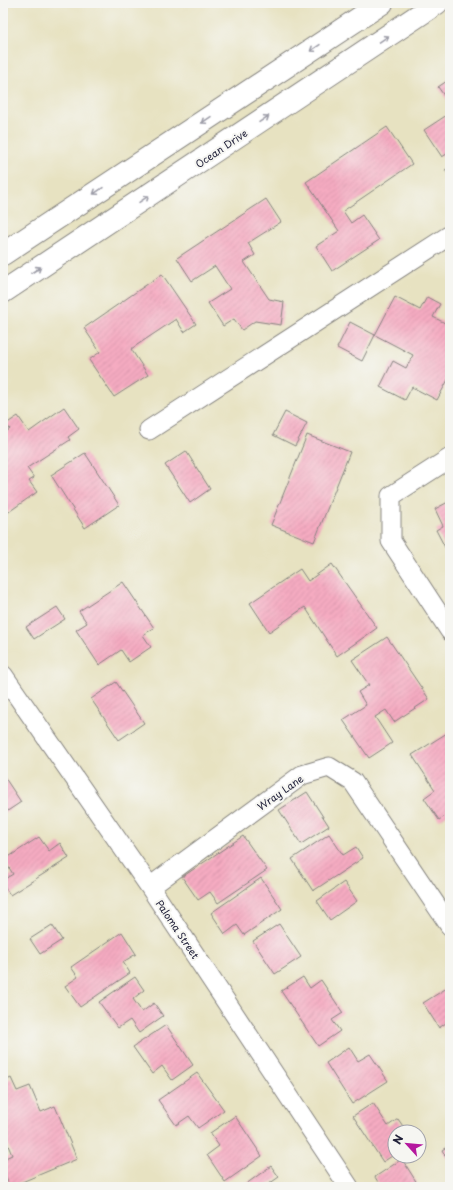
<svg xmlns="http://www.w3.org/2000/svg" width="453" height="1190" viewBox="0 0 453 1190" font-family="'Playpen Sans',sans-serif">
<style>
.building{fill:url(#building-hatch)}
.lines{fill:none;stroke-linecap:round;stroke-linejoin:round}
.minor-casing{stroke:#84827e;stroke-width:21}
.major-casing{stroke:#84827e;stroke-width:24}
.minor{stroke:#fff;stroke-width:19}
.major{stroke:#fff;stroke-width:22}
.oneway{stroke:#9c9ca7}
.labels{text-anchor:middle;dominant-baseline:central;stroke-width:4;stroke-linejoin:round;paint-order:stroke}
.street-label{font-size:10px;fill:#22223b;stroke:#f6f6f2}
</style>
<defs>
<pattern id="building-hatch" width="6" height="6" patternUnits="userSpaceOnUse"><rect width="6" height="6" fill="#f5abc1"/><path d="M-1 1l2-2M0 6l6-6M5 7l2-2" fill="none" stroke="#d293a7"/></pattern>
</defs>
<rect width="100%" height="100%" fill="#f6f6f2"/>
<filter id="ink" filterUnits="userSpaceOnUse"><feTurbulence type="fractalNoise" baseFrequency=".025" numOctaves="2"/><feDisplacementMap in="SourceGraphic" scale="8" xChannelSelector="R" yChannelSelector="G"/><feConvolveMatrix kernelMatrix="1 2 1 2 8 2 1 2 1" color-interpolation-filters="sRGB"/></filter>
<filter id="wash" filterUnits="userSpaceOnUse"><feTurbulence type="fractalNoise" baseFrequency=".012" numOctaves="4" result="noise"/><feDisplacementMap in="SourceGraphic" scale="16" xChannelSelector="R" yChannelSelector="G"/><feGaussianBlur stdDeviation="0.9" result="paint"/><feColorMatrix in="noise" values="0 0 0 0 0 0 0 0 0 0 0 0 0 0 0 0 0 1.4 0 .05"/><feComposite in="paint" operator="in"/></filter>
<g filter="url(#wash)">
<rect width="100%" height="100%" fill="#e7e2c1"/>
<g id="blocks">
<!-- building -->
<path class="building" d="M450,79V104L438,87Z
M450,113V152L442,157L424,130Z
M387,127L412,164L343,211L351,223L362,215L379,240L332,271L316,246L339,231L306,182Z
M450,167V177L445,170Z
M266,199L281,222L248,243L255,255L244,262L269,299L284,302L281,325L255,321L242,330L234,319L223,326L208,303L230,289L215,266L192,281L177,258Z
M162,274L196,324L184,332L176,319L131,349L148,375L114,397L89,360L100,352L84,328Z
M395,297L420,310L427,297L440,304L433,317L445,323L450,314V376L437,400L412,387L405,400L380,387L393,361L406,368L413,355L375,335L362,361L337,348L350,322L375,335Z
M64,407L79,429L68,437L70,440L27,468L34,478L29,481L37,492L3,516V434L10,429L6,424L18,416L29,432Z
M285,412L307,423L295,446L273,435Z
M307,435L350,452L314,542L271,525Z
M186,451L210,489L190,503L165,465Z
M85,453L119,505L85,528L51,475Z
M450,501V557L436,530L443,526L435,509Z
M332,564L377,628L337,656L305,607L269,632L250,603L300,569L308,581Z
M123,582L154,628L143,635L151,647L129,662L121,650L99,665L76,630L87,623L79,611Z
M57,607L65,619L34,639L26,627Z
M387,637L429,699L394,722L386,710L375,717L392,743L369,758L343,720L366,705L358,692L369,685L352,660Z
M116,682L144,723L119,740L91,699Z
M447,733L450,738V813L439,820L424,798L435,790L412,755Z
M3,775L21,802L3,814Z
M307,792L329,826L301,844L279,810Z
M329,834L343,855L356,847L363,858L313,891L292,859Z
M243,836L267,870L218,903L210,892L198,900L182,877Z
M39,837L49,851L60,843L69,858L10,895L3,884V880L13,874L4,860Z
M261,878L282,909L244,935L237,925L225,934L211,913Z
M344,882L357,901L330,920L317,901Z
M279,924L301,957L275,974L253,941Z
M52,925L62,940L40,954L30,939Z
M122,932L136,954L123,962L130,973L80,1007L65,986L78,977L71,967Z
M135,977L144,990L133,999L142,1012L154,1003L163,1016L139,1033L130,1020L118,1028L99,1002Z
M303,977L310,988L321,980L343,1013L332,1020L340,1031L318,1046L281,991Z
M450,986V1020L439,1028L423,1003Z
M166,1025L193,1065L172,1080L162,1066L152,1074L133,1047Z
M349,1047L358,1061L370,1054L388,1081L352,1104L326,1063Z
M197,1073L224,1110L198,1128L189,1116L176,1125L158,1100Z
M11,1078L17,1091L30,1086L41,1112L55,1106L77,1159L10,1187L3,1171V1159L12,1155L3,1133V1082Z
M373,1103L388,1126L398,1119L407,1132H395V1154L383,1162L353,1116Z
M235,1116L262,1156L225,1182L207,1155L219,1146L210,1133Z
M450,1145V1164L442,1150Z
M402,1159L417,1183L410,1187H381L375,1177Z
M271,1166L279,1177L266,1186L267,1187H248L246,1184Z"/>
</g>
</g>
<g filter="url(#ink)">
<use href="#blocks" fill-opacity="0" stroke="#84827e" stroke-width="1"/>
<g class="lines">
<defs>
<path id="minor" d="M149,430L450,235
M450,458L391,496V541L450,631
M3,675L150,887L349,1187
M150,887L302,775L329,767L353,782L450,926"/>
<path id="major" d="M3,254L382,3
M3,292L437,3"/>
</defs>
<!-- minor casing -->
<use href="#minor" class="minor-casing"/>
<!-- major casing -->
<use href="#major" class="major-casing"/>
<!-- minor -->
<use href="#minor" class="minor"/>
<!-- major -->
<use href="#major" class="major"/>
</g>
<!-- one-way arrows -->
<defs><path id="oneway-shaft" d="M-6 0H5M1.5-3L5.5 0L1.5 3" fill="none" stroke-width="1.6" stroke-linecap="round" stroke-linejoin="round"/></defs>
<g class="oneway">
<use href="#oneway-shaft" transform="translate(384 39) rotate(-34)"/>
<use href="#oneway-shaft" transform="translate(315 48) rotate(146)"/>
<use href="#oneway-shaft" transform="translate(264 119) rotate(-34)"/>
<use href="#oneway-shaft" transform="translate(206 120) rotate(146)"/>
<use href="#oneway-shaft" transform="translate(98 191) rotate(146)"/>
<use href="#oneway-shaft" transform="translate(144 199) rotate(-34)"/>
<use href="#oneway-shaft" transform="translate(36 270) rotate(-33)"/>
</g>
</g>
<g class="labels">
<!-- street labels -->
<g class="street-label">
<text transform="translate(221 148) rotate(-34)">Ocean Drive</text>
<text transform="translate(280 792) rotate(-35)">Wray Lane</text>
<text transform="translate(178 929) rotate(56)">Paloma Street</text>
</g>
</g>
<!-- margin -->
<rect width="453" height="1190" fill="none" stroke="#f6f6f2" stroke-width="16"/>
<!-- north arrow -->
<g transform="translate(407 1144) rotate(297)"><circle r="19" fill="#f6f6f2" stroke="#a1a1a9"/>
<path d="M0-3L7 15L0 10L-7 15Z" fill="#b5179e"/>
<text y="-6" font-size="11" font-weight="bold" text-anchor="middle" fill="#22223b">N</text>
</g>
</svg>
